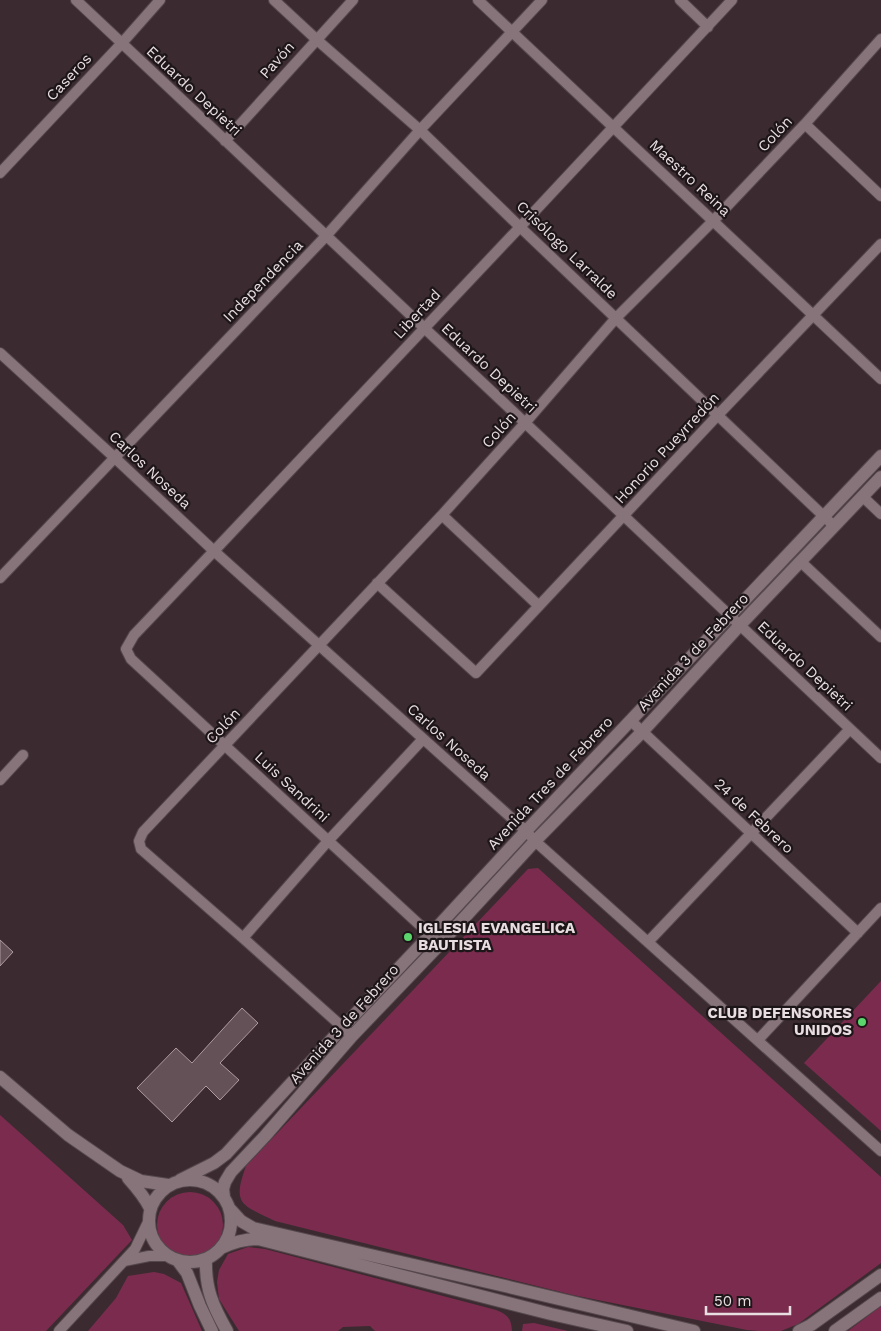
<svg xmlns="http://www.w3.org/2000/svg" width="881" height="1331" viewBox="0 0 881 1331" font-family="'Work Sans',sans-serif">
<style>
.green{fill:#7b2c4e}
.building{fill:#635157;stroke:#ae9aa0}
.lines{fill:none;stroke-linecap:round;stroke-linejoin:round}
.minor-casing{stroke:#55484c;stroke-width:12}
.secondary-casing{stroke:#55484c;stroke-width:14}
.minor{stroke:#87747a;stroke-width:10}
.secondary{stroke:#87747a;stroke-width:12}
.poi-dot{fill:#5cd56d;stroke:#1d1618;stroke-width:2}
.labels{text-anchor:middle;dominant-baseline:central;stroke-width:4.5;stroke-linejoin:round;paint-order:stroke}
.street-label{font-size:15px;fill:#e8dde1;stroke:#1d1618}
.poi-label{font-size:15px;font-weight:bold;fill:#e8dde1;stroke:#1d1618;text-anchor:start}
</style>
<rect width="100%" height="100%" fill="#3b2b30"/>
<!-- green -->
<path class="green" d="M538,868L881,1177V1263L798,1324L781,1331H759L747,1330L573,1295L275,1221C241,1204 232,1205 246,1166L528,869Z
M881,981V1131L804,1063Z
M0,1115L123,1225L132,1240L46,1331H0Z
M157 1225a33 33 0 1 1 66 0a33 33 0 1 1-66 0Z
M248,1247L265,1249L496,1310C508,1315 511,1318 512,1331H375L370,1326L343,1327L338,1331H239L219,1299L217,1282L219,1270L228,1254Z
M154,1272L164,1274L181,1283L202,1331H88L116,1298L128,1276Z
M881,1306V1331H848Z
M534,1323L568,1331H522L523,1324Z"/>
<!-- building -->
<path class="building" d="M0,940L13,952L0,966Z
M242,1008L258,1023L220,1063L239,1080L220,1100L206,1086L172,1122L137,1088L176,1048L192,1063Z"/>
<g class="lines">
<defs>
<path id="minor" d="M76,0L881,758
M274,0L316,39L420,130L520,227L834,526
M478,0L881,379
M680,0L708,27
M805,124L881,196
M225,141L353,0
M0,173L122,43L160,0
M0,353L114,457L214,551L526,831L535,841L881,1151
M862,496L881,514
M442,515L539,606
M801,562L881,637
M0,578L326,236L420,130L542,0
M377,583L476,673L717,416L881,244
M631,721L858,933
M0,780L23,755
M243,938L328,841L423,739
M436,940L131,659L126,649L134,635L214,551L520,227L732,0
M648,942L850,729
M348,1032L243,938L141,849L139,841L143,832L442,515L525,423L616,318L713,221L805,124L881,39
M758,1040L881,908
M124,1261L149,1256H167
M59,1331L135,1249L148,1222"/>
<path id="secondary" d="M0,1077L68,1135L120,1171L141,1181L168,1185
M128,1178C137,1188 144,1196 150,1208
M149 1221a41 41 0 1 1 82 0a41 41 0 1 1-82 0Z
M180,1180L214,1163L226,1154L343,1027L430,935L526,831L881,456
M224,1197L223,1189L225,1182L231,1172L265,1136L352,1036L441,943L535,841L642,732L740,625L881,477
M230,1209L241,1221L253,1228L509,1287L694,1331
M221,1248C234,1242 244,1239 258,1239L551,1314L627,1331
M206,1259C205,1289 213,1306 227,1331
M178,1261L187,1273L200,1306L212,1331
M799,1331L811,1325L881,1275
M835,1331L881,1298"/>
</defs>
<!-- minor casing -->
<use href="#minor" class="minor-casing"/>
<!-- secondary casing -->
<use href="#secondary" class="secondary-casing"/>
<!-- minor -->
<use href="#minor" class="minor"/>
<!-- secondary -->
<use href="#secondary" class="secondary"/>
</g>
<!-- markers -->
<g class="poi-dot">
<circle cx="408" cy="937" r="5"/>
<circle cx="862" cy="1022" r="5"/>
</g>
<g class="labels">
<!-- street labels -->
<g class="street-label">
<text transform="translate(277 60) rotate(-48)">Pavón</text>
<text transform="translate(69 77) rotate(-47)">Caseros</text>
<text transform="translate(194 91) rotate(43)">Eduardo Depietri</text>
<text transform="translate(775 134) rotate(-47)">Colón</text>
<text transform="translate(690 178) rotate(43)">Maestro Reina</text>
<text transform="translate(567 250) rotate(44)">Crisólogo Larralde</text>
<text transform="translate(263 281) rotate(-46)">Independencia</text>
<text transform="translate(417 314) rotate(-47)">Libertad</text>
<text transform="translate(489 368) rotate(43)">Eduardo Depietri</text>
<text transform="translate(499 430) rotate(-48)">Colón</text>
<text transform="translate(667 448) rotate(-47)">Honorio Pueyrredón</text>
<text transform="translate(150 470) rotate(43)">Carlos Noseda</text>
<text transform="translate(693 652) rotate(-47)">Avenida 3 de Febrero</text>
<text transform="translate(805 666) rotate(43)">Eduardo Depietri</text>
<text transform="translate(223 726) rotate(-47)">Colón</text>
<text transform="translate(449 742) rotate(42)">Carlos Noseda</text>
<text transform="translate(550 783) rotate(-47)">Avenida Tres de Febrero</text>
<text transform="translate(292 787) rotate(43)">Luis Sandrini</text>
<text transform="translate(754 816) rotate(43)">24 de Febrero</text>
<text transform="translate(344 1024) rotate(-48)">Avenida 3 de Febrero</text>
</g>
<!-- poi labels -->
<g class="poi-label">
<text x="418" y="928">IGLESIA EVANGELICA<tspan x="418" dy="17">BAUTISTA</tspan></text>
<text x="852" y="1013" text-anchor="end">CLUB DEFENSORES<tspan x="852" dy="17">UNIDOS</tspan></text>
</g>
</g>
<!-- scale -->
<path d="M706 1306v8h84v-8" fill="none" stroke="#e8dde1" stroke-width="2.5"/>
<text x="714" y="1306" font-size="15" fill="#e8dde1" stroke="#1d1618" stroke-width="4" paint-order="stroke">50 m</text>
</svg>
